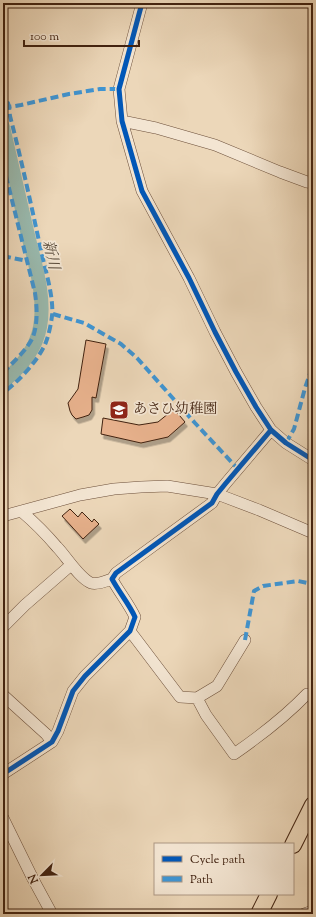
<svg xmlns="http://www.w3.org/2000/svg" width="316" height="917" viewBox="0 0 316 917" font-family="'Sorts Mill Goudy','Noto Serif JP',serif">
<style>
.lines{fill:none;stroke-linecap:round;stroke-linejoin:round}
.river{stroke:#99baaf;stroke-width:14}
.building{fill:#e7b18c;stroke:#412210;filter:url(#shadow)}
.minor-casing{stroke:#6c4f3a;stroke-width:12}
.highway-casing{stroke:#412210;stroke-width:18}
.minor{stroke:#f3e5d2;stroke-width:11}
.highway{stroke:#ecd7b9;stroke-width:16}
.quiet{stroke:#3f95d3;stroke-width:4;stroke-dasharray:8 4;stroke-linecap:butt}
.cycleway-casing{stroke:#f3e5d2;stroke-width:8}
.cycleway{stroke:#0057b8;stroke-width:5}
.labels{text-anchor:middle;dominant-baseline:central;stroke-width:3.5;stroke-linejoin:round;paint-order:stroke}
.poi-label{font-size:14px;fill:#412210;stroke:#f3e5d2;text-anchor:start}
.water-label{font-size:15px;font-style:italic;fill:#574838;stroke:#f3e5d2}
</style>
<defs>
<filter id="shadow"><feDropShadow dx="2.5" dy="4.5" stdDeviation="0" flood-color="#0004"/></filter>
</defs>
<rect width="100%" height="100%" fill="#ecd7b9"/>
<filter id="stains"><feTurbulence type="fractalNoise" baseFrequency=".005" numOctaves="4"/><feColorMatrix values="0 0 0 0 .2 0 0 0 0 .09 0 0 0 0 .02 0 0 0 .5 -.17"/></filter>
<radialGradient id="worn" r=".72"><stop offset=".6" stop-color="#630" stop-opacity="0"/><stop offset="1" stop-color="#630" stop-opacity=".3"/></radialGradient>
<g class="lines">
<!-- river -->
<path class="river" d="M3,127C11,161 19,196 27,231C34,261 46,296 40,327C36,349 20,368 3,382"/>
</g>
<!-- building -->
<path class="building" d="M86,340L106,344L96,398L92,397V410L89,415L83,417L76,419L72,415L70,411L68,403L78,389Z
M174,409L185,422L168,437L141,443L101,434L103,418L139,425L158,422Z
M70,509L78,517L82,512L92,522L94,519L99,524L83,539L62,516Z"/>
<g class="lines">
<defs>
<path id="minor" d="M142,3L119,89L122,121L142,191L189,278L215,332L236,372L256,407L271,430L286,443L313,460
M122,121L156,128L215,145L280,172L307,182L313,183
M21,511C34,522 46,534 57,547C66,556 79,578 91,583C98,585 106,581 112,579
M3,516L80,495L114,489L141,487L167,486L217,494L259,510L313,533
M3,627L25,605L71,565
M130,631L180,697L197,698L217,686L245,640
M3,695L46,734L52,742
M197,698L206,715L234,754C260,736 285,717 307,694L313,696
M3,774L52,742L58,731L73,691L85,676L130,631L135,617C129,604 119,592 112,579L116,573L212,503L217,494L226,483L271,430
M3,818L33,879L52,914
M304,914L313,911"/>
<path id="highway" d="M293,845L313,805
M259,914L269,894"/>
</defs>
<!-- minor casing -->
<use href="#minor" class="minor-casing"/>
<!-- highway casing -->
<use href="#highway" class="highway-casing"/>
<!-- minor -->
<use href="#minor" class="minor"/>
<!-- highway -->
<use href="#highway" class="highway"/>
<!-- quiet -->
<path class="quiet" d="M3,91L9,107L10,116C22,162 32,209 42,255C46,272 54,299 52,316C51,324 49,334 46,342C39,360 18,382 3,393
M7,104L8,103L9,107L21,105L69,94L100,89H119
M3,164L35,293C37,307 38,323 33,337C27,350 13,362 3,373
M3,256L27,261
M53,314L84,323L121,344L137,358L195,423L238,469
M286,443L294,429L305,388L313,365
M245,640L254,591L263,586L298,581L313,584"/>
<defs>
<path id="cycleway" d="M142,3L119,89L122,121L142,191L189,278L215,332L236,372L256,407L271,430L286,443L313,460
M3,774L52,742L58,731L73,691L85,676L130,631L135,617C129,604 119,592 112,579L116,573L212,503L217,494L226,483L271,430"/>
</defs>
<!-- cycleway casing -->
<use href="#cycleway" class="cycleway-casing"/>
<!-- cycleway -->
<use href="#cycleway" class="cycleway"/>
</g>
<!-- icons -->
<defs>
<symbol id="school-square" viewBox="-11 -11 22 22"><rect x="-9" y="-9" width="18" height="18" rx="4" fill="#8f2418" stroke="#f3e5d2"/><path d="M0-5L7-2L0 1L-7-2ZM-4 1L0 2.5L4 1V4Q0 6-4 4Z" fill="#fff"/></symbol>
</defs>
<g fill-rule="evenodd">
<use href="#school-square" x="108" y="399" width="22" height="22"/>
</g>
<g class="labels">
<!-- poi labels -->
<g class="poi-label">
<text x="133" y="410">あさひ幼稚園</text>
</g>
<!-- water labels -->
<g class="water-label">
<text transform="translate(50 255) rotate(77)">新川</text>
</g>
</g>
<!-- margin -->
<rect width="316" height="917" fill="none" stroke="#ecd7b9" stroke-width="16"/>
<rect x="4" y="4" width="308" height="909" fill="none" stroke="#412210" stroke-width="2"/>
<rect x="8" y="8" width="300" height="901" fill="none" stroke="#412210"/>
<!-- legend -->
<rect x="154" y="843" width="140" height="52" fill="#f3e5d2" stroke="#ac9784"/>
<rect x="162" y="856" width="20" height="6" fill="#0057b8" stroke="#ac9784"/>
<text x="190" y="863" font-size="12" fill="#412210">Cycle path</text>
<rect x="162" y="876" width="20" height="6" fill="#3f95d3" stroke="#ac9784"/>
<text x="190" y="883" font-size="12" fill="#412210">Path</text>
<!-- north arrow -->
<g transform="translate(42 875) rotate(246)" stroke="#f3e5d2" stroke-width="3" paint-order="stroke">
<path d="M0-3L7 15L0 10L-7 15Z" fill="#412210"/>
<text y="-6" font-size="11" font-weight="bold" text-anchor="middle" fill="#412210">N</text>
</g>
<!-- scale -->
<path d="M24 40v6h115v-6" fill="none" stroke="#412210" stroke-width="2"/>
<text x="30" y="40" font-size="12" fill="#412210" stroke="#f3e5d2" stroke-width="3" paint-order="stroke">100 m</text>
<rect width="100%" height="100%" filter="url(#stains)"/>
<rect width="100%" height="100%" fill="url(#worn)"/>
</svg>
